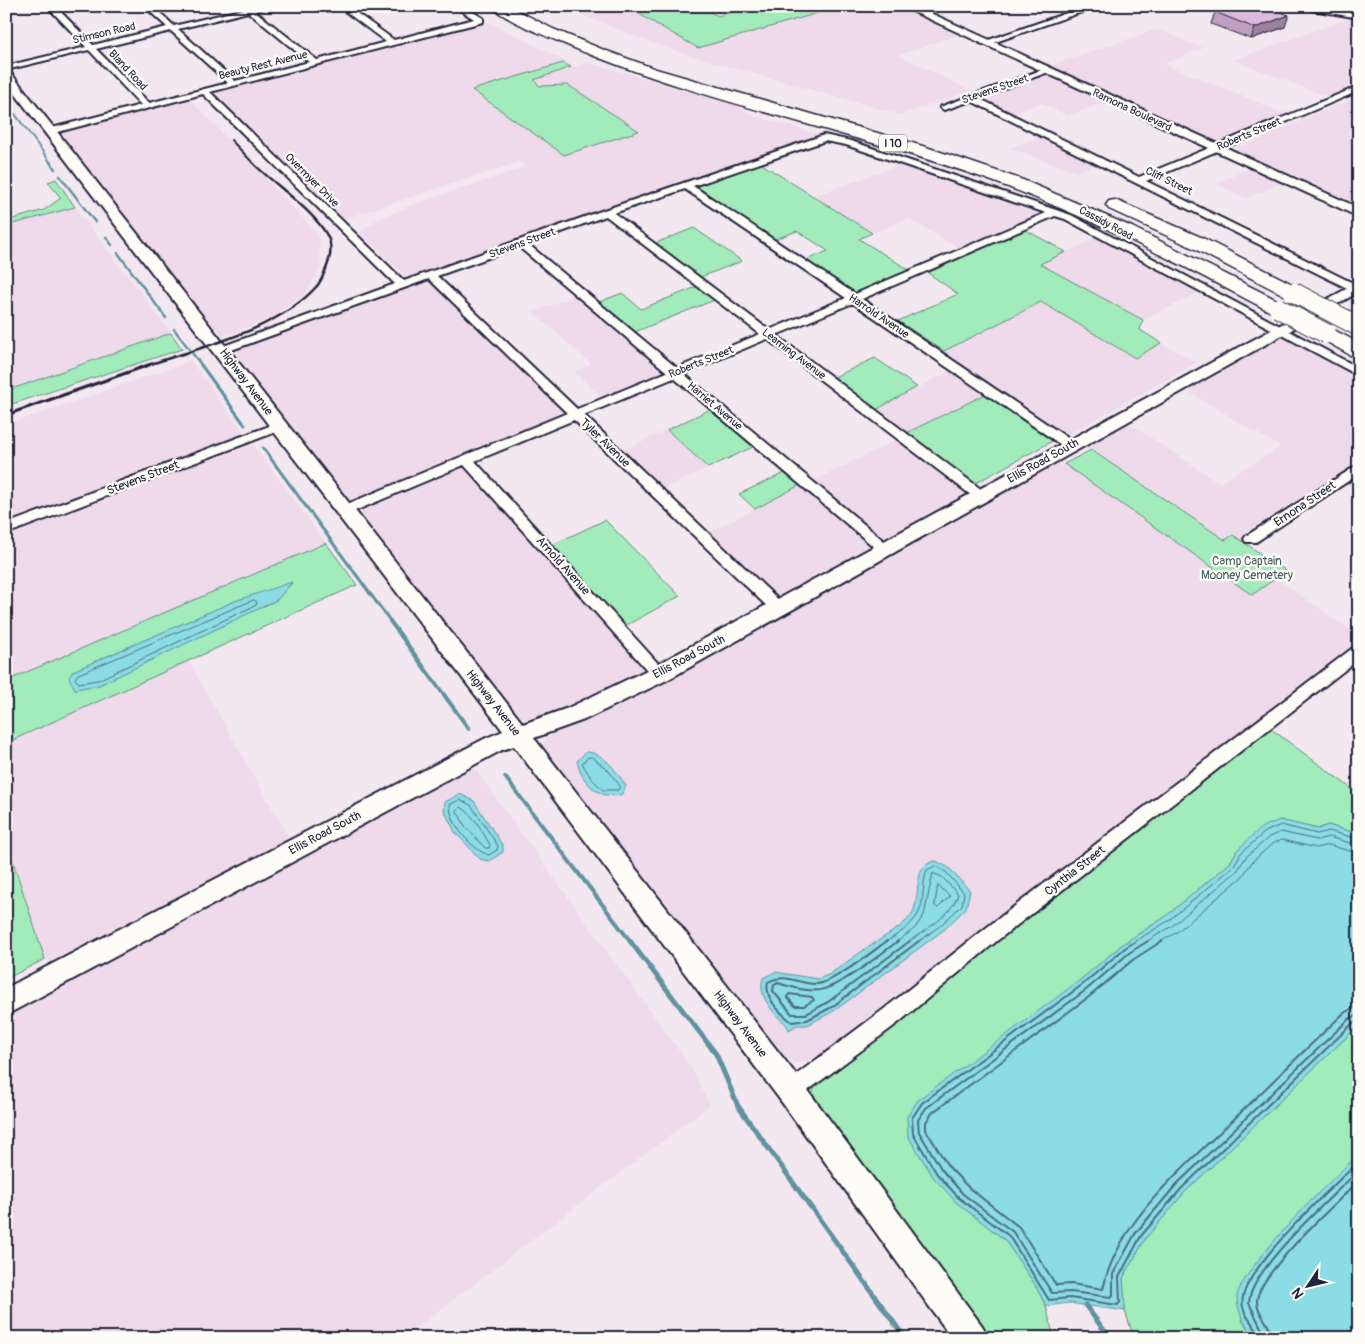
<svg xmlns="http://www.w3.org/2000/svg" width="1365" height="1344" viewBox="0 0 1365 1344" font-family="Pangolin,sans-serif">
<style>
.built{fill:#eedaeb;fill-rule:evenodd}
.green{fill:#a2ecbb;stroke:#62877b;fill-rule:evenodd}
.water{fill:#8bdce5;stroke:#6192a1}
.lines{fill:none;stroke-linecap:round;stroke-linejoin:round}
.shore-far1{stroke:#4c6c7f;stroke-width:1}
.shore{stroke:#4c6c7f;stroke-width:2}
.stream-far4{stroke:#6192a1;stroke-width:2}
.stream-far3{stroke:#6192a1;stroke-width:2.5}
.stream-far2{stroke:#6192a1;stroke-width:3}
.stream-far1{stroke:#6192a1;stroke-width:4}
.stream{stroke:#6192a1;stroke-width:5}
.street-casing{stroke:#22223b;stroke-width:4}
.secondary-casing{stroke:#22223b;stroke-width:4}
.highway-casing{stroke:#22223b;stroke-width:3}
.street{fill:#fdfcf7;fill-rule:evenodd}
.secondary{fill:#fdfcf7;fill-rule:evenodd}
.highway{fill:#fdfcf7;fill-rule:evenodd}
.rail-far2{stroke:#22223b;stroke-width:2}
.rail-far1{stroke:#22223b;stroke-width:2.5}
.rail{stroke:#22223b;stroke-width:3}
.highway-bridge-casing{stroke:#22223b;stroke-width:21;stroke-linecap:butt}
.highway-bridge{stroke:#fdfcf7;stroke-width:19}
.wall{fill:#c09ec1;stroke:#22223b}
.shaded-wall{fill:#9c819d;stroke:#22223b}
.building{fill:#dfb8e0;stroke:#22223b}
.labels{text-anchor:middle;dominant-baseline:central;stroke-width:4.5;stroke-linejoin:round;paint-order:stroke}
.far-street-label{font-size:11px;fill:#22223b;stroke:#fdfcf7}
.shield{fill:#fdfcf7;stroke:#646373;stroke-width:1}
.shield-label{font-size:11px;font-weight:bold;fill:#22223b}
.street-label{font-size:12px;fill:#22223b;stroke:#fdfcf7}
.park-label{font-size:12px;fill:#485f61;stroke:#fdfcf7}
</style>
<rect width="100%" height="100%" fill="#f4e8f0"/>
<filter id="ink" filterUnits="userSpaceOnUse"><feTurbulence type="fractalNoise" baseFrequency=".02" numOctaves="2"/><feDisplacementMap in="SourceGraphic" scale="10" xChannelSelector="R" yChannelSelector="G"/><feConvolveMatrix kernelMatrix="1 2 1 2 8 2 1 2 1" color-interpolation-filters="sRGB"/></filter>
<g filter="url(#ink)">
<!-- built -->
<path class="built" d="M562,6H625L698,48L842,6H901L962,34L899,55L971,91L901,115L681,53L635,37Z
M698,6H751L718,16Z
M1355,16H1359V86L1330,98L1234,60Z
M477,23H491L567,62L472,90L564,155L639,131L568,85L540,86L534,80L587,62L731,103L755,116L818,134L815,138L418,278L406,277L360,232L375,221L409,206L526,167L520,162L344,219L215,93L229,87Z
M1157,29L1203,48L1164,64L1288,115L1221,143L1211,141L1047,67Z
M1042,75L1055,76L1109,101L1068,116L1041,103L1010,115L980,98Z
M1359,96V205L1234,149Z
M189,98L319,235L321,268L304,295L271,318L220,338L59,135L65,130Z
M1044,135L1099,162L1078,172L1009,148Z
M896,164H902L1044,212V215L962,250L909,219L872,233L812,196L892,168Z
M1253,167L1285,182L1246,198L1216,183Z
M75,207L171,333L6,391V226Z
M1101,236L1202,291L1143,320L1039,264Z
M419,284H434L565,410V413L561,417L355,502L344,499L234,357L238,350Z
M578,295L667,371L662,375L604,399L574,372L591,364L533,312Z
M1041,302L1135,358L1161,343L1197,363L1064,437L942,355L944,351Z
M1282,338L1292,341L1359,377V463L1240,540L1233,535L1225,540L1083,444L1125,421L1220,483L1280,447L1184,389L1272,339Z
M191,361L326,543L6,681V425Z
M953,369L988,393L904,434L874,411Z
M667,430L708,468L659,491L619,452Z
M900,438L968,490L970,496L894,539L874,535L811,482Z
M1057,459L1252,594L1276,578L1359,636V643L814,1059L795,1063L772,1052L541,747L545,739L664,678ZM936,861L949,868L966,885L807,1025H797L789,1030L787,1025L793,974L818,979L830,974L898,929L911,915L917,902L918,879Z
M459,466L470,469L537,550L645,667L644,675L596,700L537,721L521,718L512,710L358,517L362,508L369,504Z
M802,484L869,542V551L787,597H779L766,592L706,534Z
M188,660L292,843L58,962L45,959L12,859L6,862V743Z
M472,765L691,1067L710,1105L403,1338H6V1013Z"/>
<!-- green -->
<path class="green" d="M625,6H698L718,16L751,6H842L698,48Z
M563,63L571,67L534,80L540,86L568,85L639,131L564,155L472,90Z
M760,163L872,233L859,239L911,271L860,294L849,292L804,261L828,251L797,231L773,240L699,188V184Z
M56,179L75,207L6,226V221L44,210L61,198L48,182Z
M694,228L742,261L698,278L653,244Z
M1024,229L1066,252L1040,264L1143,320L1140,330L1161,343L1135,358L1041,302L944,351L898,321L958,294L928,273Z
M699,286L717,299L632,333L597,303L622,293L641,309Z
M171,333L182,349L6,406V391Z
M875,358L917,387L874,411L832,378Z
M988,393L1056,439L972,485L904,434Z
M713,408L757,445L708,468L667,430Z
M1091,450L1225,540L1233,535L1286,571L1252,595L1064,464Z
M787,472L802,484L755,509L739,494Z
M605,520L680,596L623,627L550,546Z
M326,543L357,585L6,743V681ZM292,583L276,600L99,685L75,689L73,671L235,601Z
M1271,729L1359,794V831L1352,832L1328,825L1318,829L1280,820L1237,850L1230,863L1165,917L1123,944L1079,981L956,1202L1005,1240L1034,1283L1046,1306L1054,1338H984L813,1109V1091L817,1083Z
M12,859L45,959L6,979V862Z
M1359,1025V1155L1280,1234L1242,1321L1256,1338H1134L1125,1311L1123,1278L1145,1239L1184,1193Z"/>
<!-- water -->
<path class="water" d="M292,582L277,600L99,685L75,689L69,678L73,671L235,601Z
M586,752C604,752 617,772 626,786L622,794C601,802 580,781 577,761Z
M460,794L474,801L503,846V852L489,861L480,859L455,832L444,810L445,802Z
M1280,820L1318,829L1328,825L1352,832L1359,831V1025L1184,1193L1145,1239L1123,1278L1125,1311L1069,1303L1046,1306L1034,1283L1005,1240L956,1202L933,1177L908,1136L907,1117L918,1100L1079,981L1123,944L1165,917L1230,863L1237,850L1262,827Z
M936,861L949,868L970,891L966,908L945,929L834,1011L807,1025H797L789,1030C787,1024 783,1022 779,1018C769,1007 758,993 763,978L775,972L818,979L830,974C846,963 861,951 878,941C889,933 903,927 911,915C923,898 910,864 936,861Z
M1359,1155V1322L1345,1338H1256C1246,1326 1237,1313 1237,1297C1238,1272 1336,1173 1359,1155Z"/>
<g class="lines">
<!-- shore-far1 -->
<path class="shore-far1" d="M254,600L257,602L256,605L98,680L79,683L75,679L77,675Z
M592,757L608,770L620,786L618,790H603L591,778L582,763L587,758Z
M460,800L471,805L498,846L497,850L489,855C471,849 450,824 450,805Z
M461,807C475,816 482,831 490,845L489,848H485L465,826L457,811Z
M938,886L950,896L938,908L935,906Z
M886,942C900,933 920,921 922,902C924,890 923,881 927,870L935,866L946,872L964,893L962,905L941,925L918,942
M897,942L915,928L924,915L933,873L942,877L958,894C953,915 925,930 908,942
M1134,942L1168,921L1233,867L1241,853L1265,832L1281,825L1317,834L1329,831L1351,837L1359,835
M1146,942L1172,926L1237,871L1246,857L1269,837L1281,832L1317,840L1329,837L1350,843L1359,842
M1160,942L1177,932L1242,877L1252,862L1273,843L1282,840L1316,848L1329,845L1349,851L1359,850"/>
<!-- shore -->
<path class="shore" d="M887,941C873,951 833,983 817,984C799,985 786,972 768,982C764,999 780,1013 792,1022L807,1020L832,1007L919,941
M898,941C880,955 841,986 820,990C807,992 790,987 778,983L774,985L773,991L792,1014H806L828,1002L910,941
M1136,941L1125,948L1082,985L922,1103L912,1118L913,1134L937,1174L959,1198L1009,1236L1049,1300L1070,1298L1118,1305L1120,1302L1119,1277L1141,1236L1181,1189L1353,1023L1359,1022
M1148,941L1129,953L1086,990L926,1108L918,1120L919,1132L942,1170L963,1194L1013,1232L1052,1293L1071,1292L1111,1297L1113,1295V1274L1135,1234L1176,1185L1349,1019L1359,1015
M1162,941L1134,959L1090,996L932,1113L926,1122V1130L948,1166L969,1188L1019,1227L1056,1285L1071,1284L1103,1289C1118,1220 1185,1166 1234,1119C1270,1084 1307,1048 1344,1013L1351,1009L1359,1008
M789,994L812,997L814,1000L804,1006H795L787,997Z
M1260,1338C1256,1323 1239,1315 1243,1297C1249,1264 1332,1186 1359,1162
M1266,1338L1249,1303C1249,1270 1334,1195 1359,1170
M1273,1338C1271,1324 1256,1313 1257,1300C1260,1272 1337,1202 1359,1181"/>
<!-- stream-far4 -->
<path class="stream-far4" d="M15,114L51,163"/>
<!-- stream-far3 -->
<path class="stream-far3" d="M50,162L55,169
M60,176L95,222
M106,237L112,245
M118,253L166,318
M174,329L202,366"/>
<!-- stream-far2 -->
<path class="stream-far2" d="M201,365L245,425
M263,448L391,622"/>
<!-- stream-far1 -->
<path class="stream-far1" d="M390,621L469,729
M505,777L631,942"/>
<!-- stream -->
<path class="stream" d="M630,941L716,1054L738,1106L905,1338
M1085,1305L1110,1338"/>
<defs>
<path id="street" d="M47,6H55L93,45L167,27L144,6H153L174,26L244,9L241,6H269L255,11L317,60L386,42L338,6H347L394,40L474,19L454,6H463L483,18V22L210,92L404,281L604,210L824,135L851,141L1071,215L1359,368V376L1065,219L1055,216L862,299L1075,443L1077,446L1075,449H1067L853,303L776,335L986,493L987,496L986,499H976L767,339L684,374L890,546L892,549L890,552H880L674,378L584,415L784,605L786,609L784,613L779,614L774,613L574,420L475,461L664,670L667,674L664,678L659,680L654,678L464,465L350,513H340L338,510L340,507L567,413L429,279L226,352H218L216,350L218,348L395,284L203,94L54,133H48V129L141,105L89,50L6,70V66L86,47ZM248,12L309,62L235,81L178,29ZM171,31L228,83L149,103L96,49ZM825,141L846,145L1046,213L855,294L693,186ZM685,189L846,298L769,330L614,213ZM606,216L760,334L677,368L528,244ZM519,247L667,372L577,409L437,276Z
M1087,6H1099L987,45L980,43Z
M1044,69L1051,71L978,98L1139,177L1359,86V91L1146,181L1359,286V290H1351L971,101L944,110L940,107Z
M280,422L286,426L284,429L6,534V524Z
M1359,464V474L1256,542H1246L1244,539L1246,536Z
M1359,645V659L998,940L898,1023L798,1098L791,1101L784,1098L781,1091L784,1084L884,1009L986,928L1354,647Z"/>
<path id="secondary" d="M901,6H915L1359,208V217Z
M1302,6H1327L1359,12V18L1307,9Z
M6,71L10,72L523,724L568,708L651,668L1359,282V292L667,680L584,720L534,738L801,1081L983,1327L988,1338H952L781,1101L514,746L502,750L6,1015V988L486,738L503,731L6,82Z"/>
<path id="highway" d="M491,6H509L553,29L604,50L656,69L926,147L1023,180L1132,227L1285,304L1288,308L1285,312L1278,314L1271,312C1180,264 1089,216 992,181C849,130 698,102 558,41C543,35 502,18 491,6Z
M1115,200L1203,238L1300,288L1303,292L1300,296L1293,298L1286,296L1189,246L1109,209L1106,205L1109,201Z
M1327,328L1334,330L1359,343V358L1352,356L1320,338L1317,334L1320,330Z"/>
</defs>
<!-- street casing -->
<use href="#street" class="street-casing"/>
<!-- secondary casing -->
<use href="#secondary" class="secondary-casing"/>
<!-- highway casing -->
<use href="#highway" class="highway-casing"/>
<!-- street -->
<use href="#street" class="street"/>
<!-- secondary -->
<use href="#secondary" class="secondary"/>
<!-- highway -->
<use href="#highway" class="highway"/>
<!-- rail-far2 -->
<path class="rail-far2" d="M231,140L253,163"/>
<!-- rail-far1 -->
<path class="rail-far1" d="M145,366C200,347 277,331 317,286C321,282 323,275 326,269C330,259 333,247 328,237C314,210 273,184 252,162"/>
<!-- rail -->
<path class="rail" d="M6,415L149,365"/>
<defs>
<path id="highway-bridge" d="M1293,292L1358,326
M1278,308L1327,334"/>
</defs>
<!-- highway-bridge casing -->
<use href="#highway-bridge" class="highway-bridge-casing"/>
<!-- highway-bridge -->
<use href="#highway-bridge" class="highway-bridge"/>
</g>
<!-- wall -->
<path class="wall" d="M1215,12L1285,27L1251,39L1211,24Z"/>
<!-- shaded-wall -->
<path class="shaded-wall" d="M1289,15L1285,27L1251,39L1255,28Z"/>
<!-- building -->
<path class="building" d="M1232,6H1264L1289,15L1255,28L1215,12Z"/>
</g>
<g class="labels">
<!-- far-street labels -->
<g class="far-street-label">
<text transform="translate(104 33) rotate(-13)">Stimson Road</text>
<text transform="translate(263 65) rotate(-14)">Beauty Rest Avenue</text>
<text transform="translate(128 70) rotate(47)">Bland Road</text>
<text transform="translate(995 89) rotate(-19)">Stevens Street</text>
<text transform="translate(1132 110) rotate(25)">Ramona Boulevard</text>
<text transform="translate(1249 134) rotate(-23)">Roberts Street</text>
<text transform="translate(312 180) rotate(45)">Overmyer Drive</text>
<text transform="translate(1169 181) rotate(26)">Cliff Street</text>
<text transform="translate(1106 223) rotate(28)">Cassidy Road</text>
<text transform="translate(522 243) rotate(-20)">Stevens Street</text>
<text transform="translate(879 316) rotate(34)">Harrold Avenue</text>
<text transform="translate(794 354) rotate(37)">Leaming Avenue</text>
<text transform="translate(701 362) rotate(-22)">Roberts Street</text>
<text transform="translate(715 406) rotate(40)">Harriet Avenue</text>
</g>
<!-- shield labels -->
<rect class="shield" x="879" y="134.5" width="28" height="17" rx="4"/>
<g class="shield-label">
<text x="893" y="143">I 10</text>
</g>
<!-- street labels -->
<g class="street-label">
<text transform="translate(246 382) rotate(53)">Highway Avenue</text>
<text transform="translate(605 443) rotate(44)">Tyler Avenue</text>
<text transform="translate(1043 461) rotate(-29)">Ellis Road South</text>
<text transform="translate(143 478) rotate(-21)">Stevens Street</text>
<text transform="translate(1305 504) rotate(-34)">Ernona Street</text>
<text transform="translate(563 566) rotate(48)">Arnold Avenue</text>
<text transform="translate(689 657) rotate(-28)">Ellis Road South</text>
<text transform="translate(493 703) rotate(52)">Highway Avenue</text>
<text transform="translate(325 833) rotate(-28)">Ellis Road South</text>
<text transform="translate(1075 871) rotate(-38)">Cynthia Street</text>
<text transform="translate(740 1024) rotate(53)">Highway Avenue</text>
</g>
<!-- park labels -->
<g class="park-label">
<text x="1247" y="561">Camp Captain<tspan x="1247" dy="14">Mooney Cemetery</tspan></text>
</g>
</g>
<!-- margin -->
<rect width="1365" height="1344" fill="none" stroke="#fdfcf7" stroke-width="25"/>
<rect x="12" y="12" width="1340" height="1319" fill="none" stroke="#22223b" stroke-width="2" filter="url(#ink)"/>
<!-- north arrow -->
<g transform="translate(1308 1286) rotate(235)" stroke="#fdfcf7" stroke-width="4" paint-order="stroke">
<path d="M0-4L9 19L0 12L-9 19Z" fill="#22223b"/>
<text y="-8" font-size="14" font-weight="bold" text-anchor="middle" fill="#22223b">N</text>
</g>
</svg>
